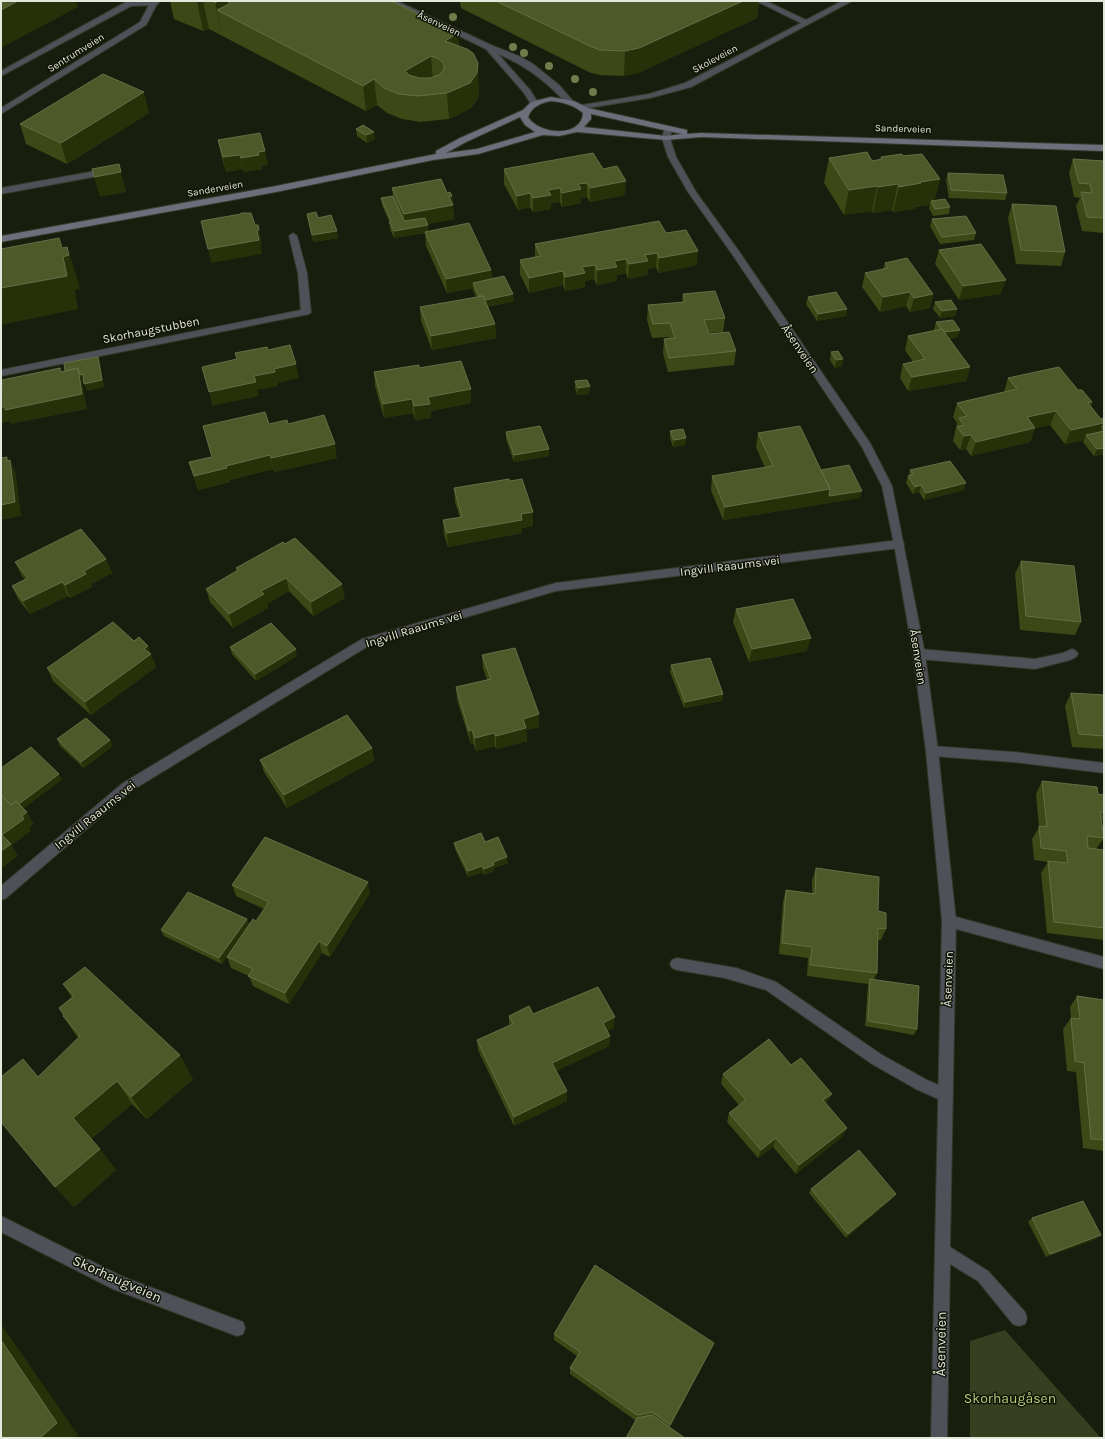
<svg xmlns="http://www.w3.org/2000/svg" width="1105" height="1439" viewBox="0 0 1105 1439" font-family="Karla,sans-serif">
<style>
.green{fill:#364020}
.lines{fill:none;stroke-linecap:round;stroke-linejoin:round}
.lane-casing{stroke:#34392a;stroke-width:2}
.street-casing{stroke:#34392a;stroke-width:2}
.secondary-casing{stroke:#34392a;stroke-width:2}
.lane{fill:#505058;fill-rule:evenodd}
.street{fill:#505058;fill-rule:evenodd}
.secondary{fill:#6e6d7b;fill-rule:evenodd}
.tree{fill:#6e7d4b}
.wall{fill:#3c4815}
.shaded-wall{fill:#263009}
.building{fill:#4e592a;stroke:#656f46;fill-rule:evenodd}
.labels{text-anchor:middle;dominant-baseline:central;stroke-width:3;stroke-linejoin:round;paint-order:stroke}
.far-street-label{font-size:10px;fill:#e3e7dc;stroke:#101405}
.street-label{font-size:12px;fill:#e3e7dc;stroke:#101405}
.near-street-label{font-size:14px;fill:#e3e7dc;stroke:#101405}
.near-park-label{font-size:14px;fill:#b4cc7e;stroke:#101405}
</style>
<rect width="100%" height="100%" fill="#181d0d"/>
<!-- green -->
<path class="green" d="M1005,1330L1101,1438H970V1341Z"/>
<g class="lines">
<defs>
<path id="lane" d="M155,1L158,3L157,5L131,6L1,76V71L126,2Z
M101,170L105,173L104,175L1,194V188Z
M293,233L297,236L307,273L311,312L306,315L301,312L298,273L289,236Z
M899,540L903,541L904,544L903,547L899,548L556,591L370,645L131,791L6,898L1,900V886L123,783L362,639L556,583Z
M919,649L1035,659L1063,653L1072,649L1076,651L1078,654L1076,657L1070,660L1035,669L919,659L915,657L913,654L915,651Z
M932,746L1013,752L1104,763V773L1013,762L932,756L928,755L926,751L928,747Z
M949,915L1104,957V969L949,927L944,925L942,921L944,917Z
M677,958L736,968L776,982L882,1055L927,1080L950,1090L952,1095L950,1100L945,1102L916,1089L872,1064L766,990L725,978L677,970L672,968L670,964L672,960Z
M1,1216L123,1277L243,1322L245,1328L243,1334L237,1336L113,1289L1,1232Z"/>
<path id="street" d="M151,1H161L157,4L146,25L1,114V108L140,22Z
M387,1H397L491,45L521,57L533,64L559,85L573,101L572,103H566C546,81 525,65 498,54L530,90L539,104L538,106H532L524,93L486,49Z
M756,1H766L806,20L842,1H852L691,87L650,98L582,109L578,107L582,105L649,94L685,83L801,23Z
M665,127H668L672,129L670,138L676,157L696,192L738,250L870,443L892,486L925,654L938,751L956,921L950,1247L988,1271L1025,1312L1027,1318L1025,1324L1019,1326L1013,1324L978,1281L950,1264L947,1438H931L942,921L926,751L913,654L894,544L882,486L862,447L732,254L688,192L668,157L662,138Z
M306,309L309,310L311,312L309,314L1,376V370Z"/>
<path id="secondary" d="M551,97L574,101L588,108L687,130V134L701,133L1104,145V151L701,137L666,140L577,132L559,136L543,135L478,154L433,160L276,192L1,242V236L276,186L436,154V151L460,138L523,110L531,102ZM551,101C563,102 574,105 583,113C582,138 539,135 528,117C532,106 541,103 551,101ZM591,114L682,134L666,136L584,127L591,119ZM520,117L525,125L535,132L477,149L446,153L466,142Z"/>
</defs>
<!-- lane casing -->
<use href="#lane" class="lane-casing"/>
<!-- street casing -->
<use href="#street" class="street-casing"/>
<!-- secondary casing -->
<use href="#secondary" class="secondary-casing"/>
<!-- lane -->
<use href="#lane" class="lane"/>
<!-- street -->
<use href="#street" class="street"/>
<!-- secondary -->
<use href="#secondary" class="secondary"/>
</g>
<!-- trees -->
<g class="tree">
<circle cx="453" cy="17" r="4"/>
<circle cx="513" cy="47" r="4"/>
<circle cx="524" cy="53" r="4"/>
<circle cx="549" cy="66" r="4"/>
<circle cx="575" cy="79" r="4"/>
<circle cx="593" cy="92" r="4"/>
</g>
<!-- wall -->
<path class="wall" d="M170,1H391L458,33L459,46L479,88L478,99L471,108L449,119L420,122L402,119L387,113L377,105L366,111L209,29L203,31L174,19Z
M457,1H759L757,18L638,73L624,76L600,75L591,73L461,8L460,2Z
M149,113L67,164L26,144L20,124Z
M356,129L375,139L367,143L357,136Z
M218,140L268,165L261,166L262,169L244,172L243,169L226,172L221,154Z
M903,156L940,179L934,201L950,207L949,214L933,216L929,208L930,205L916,207L915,209L893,212L892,210L873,213L872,211L844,215L824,183L829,158L872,161L880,160L881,157Z
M1073,159L1104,161V233L1082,231L1076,206L1080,198L1074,197L1069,173Z
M504,169H603L625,195L590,202L587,197L581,198V203L562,207L560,202L551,203V209L533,212L530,207L518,210L504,184Z
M948,173L1007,193L1005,200L949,198L946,180Z
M392,188L447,193L452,196L454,219L428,224V231L491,270L492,279L514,301L488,307L495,324L496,338L432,350L421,321L420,307L476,297L473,290V288L447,293L426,246L425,233L394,238L390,229V223L382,205L381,198L393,196Z
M1012,204L1065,252L1061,266L1016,264L1008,218Z
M307,214L318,218L338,238L313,242Z
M932,219L976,233L974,240L940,244L930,226Z
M666,233L697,265L658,273L656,267L648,269L647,275L628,279L626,273L617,275L616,281L597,285L594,279L585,281V287L565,291L563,285L529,293L520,274V260L535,257V244Z
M939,250L1001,294L959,300L935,264Z
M885,263L933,294L930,308L910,312L906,306L880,312L862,287L865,273L883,269Z
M683,294L725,318L723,332L708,333L709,334L736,351L734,365L668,372L663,353L664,339L669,338V337L652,338L647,320L648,305L682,302Z
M808,297L847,309L846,316L817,321L806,304Z
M935,302L957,309L955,316L940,318L933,309Z
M936,322L960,330L957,337L949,339L970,367L966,381L908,391L900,378L903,364L913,362L905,350L908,336L935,330H934Z
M831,352L842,366L835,368L830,360Z
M419,368L471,403L431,411V418L415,420L413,413L384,418L375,386L374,372Z
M1008,378L1078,390L1092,402L1091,407L1101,419L1104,418V454L1094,456L1083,442L1084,440L1065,444L1050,425L1035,428L1030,442L971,456L966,449L960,450L953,441L957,423L953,417L957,403L1004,392Z
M575,381L590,386L589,394L577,395L575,388Z
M288,424L337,458L274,472L273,469L230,480V482L198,490L189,462L212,457L203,426Z
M670,431L686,438L685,445L673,447L670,438Z
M506,432L549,449V456L514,462L506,439Z
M758,433L860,498L723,520L711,490L712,476L765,468L756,447Z
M910,470L964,490L924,500L919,492L913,494L906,483L908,476L909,475Z
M510,481L533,512V526L522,528V533L448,547L444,534L443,520L460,518L455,502L454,488Z
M283,542L345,598L313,616L289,591L267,604L268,608L233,628L210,602L206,589L237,571L236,568Z
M106,559L112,573L91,584L92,587L70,598L68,596L30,614L18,599L12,586L25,579L22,576L15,562Z
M1021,561L1081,622L1075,635L1020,630L1015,574Z
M736,609L807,651L749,662L733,622Z
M230,647L297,656L256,681L232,654Z
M482,655L539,714V727L526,730L527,741L496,749L495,746L476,751L473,743L471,744L457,700L456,687L487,680L483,668Z
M153,659L156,667L91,715L53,681L47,668Z
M671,665L723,694L722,701L684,708L670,672Z
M1071,693L1104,695V749L1072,747L1065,706Z
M57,739L113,746L84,768L60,746Z
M372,748L374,761L287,808L264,772L260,760Z
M1042,781L1098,794L1104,795V818L1102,822L1104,838L1096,849L1104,850V940L1047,933L1041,873L1048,862L1034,860L1032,839L1039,827L1036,794Z
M485,842L508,863L494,868V871L484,875L483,872L468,877L455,849L454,843Z
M816,868L878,911L886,929L881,940H877V973L874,979L917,1029L914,1035L865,1026L868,984L807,976L808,958L779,954L783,901L786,890L812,893V880Z
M232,885L370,893L330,957L322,953L289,1004L253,986L249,976L231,968L227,957L245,931L222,964L164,936L161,930L247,919L249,925L256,921L264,909L236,896Z
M63,984L193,1079L147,1119L132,1104L91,1139L116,1170L74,1207L55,1187L2,1115L38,1077L78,1038L63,1016H64L59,1008L72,998Z
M1077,996L1104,1000V1151L1083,1148L1076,1072L1067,1071L1063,1029L1071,1018L1070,1007Z
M533,1014L614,1028L607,1031L610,1036L609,1046L556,1071L567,1101L514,1126L478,1050L477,1040L509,1025V1016Z
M791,1065L827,1103L826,1104L847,1128L842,1137L796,1174L773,1147L758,1158L727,1122L729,1113L739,1105L721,1084L723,1074Z
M811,1189L893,1198L846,1238L809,1193Z
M1032,1218L1096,1239L1046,1257L1028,1222Z
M554,1334L711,1350L670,1427L635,1420L570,1374V1368L577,1356L554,1340Z"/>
<!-- shaded-wall -->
<path class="shaded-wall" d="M18,1H76L78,7L1,48V10Z
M197,1H203L209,29L203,31Z
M218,1H266L217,10L222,35L215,3Z
M743,1H759L757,18L638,73L624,76L625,51Z
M458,33L459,59L445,41Z
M431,56L433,81L409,95L405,71Z
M478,63L479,88L478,99L471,108L449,119L447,93Z
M374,79L377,105L366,111L363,86Z
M144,92L149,113L67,164L61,143Z
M374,132L375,139L367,143L366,135Z
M265,151L268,165L261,166L262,169L244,172L241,158L258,152Z
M240,155L243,169L226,172L223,157Z
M119,164L126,192L100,197L94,177Z
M940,179L933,204L931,201L930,205L916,207L915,209L893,212L899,187L920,182Z
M626,181L625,195L590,202V188Z
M587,183V197L581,198V203L562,207V193L578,184Z
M898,184L892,210L873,213L878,187Z
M877,186L872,211L844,215L849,190Z
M560,188V202L551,203V209L533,212V198L548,190Z
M530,193V207L518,210L517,196Z
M452,196L454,219L405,229L404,214L449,197Z
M428,225V232L394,238V231Z
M259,230L262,245H260L262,254L211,263L208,249L257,231Z
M337,231L338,238L313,242L312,235Z
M59,238L65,256L67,247L78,281L80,289L75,290L78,309L1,325V288L62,248Z
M698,251L697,265L658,273L659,258Z
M657,253L656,267L648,269L647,275L628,279L629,264L645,255Z
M626,259V273L617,275L616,281L597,285V270L614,261Z
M595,265L594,279L585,281V287L565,291V277L582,267Z
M491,270L492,284L473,283V288L447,293L446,279Z
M563,271V285L529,293V278Z
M1006,280L1001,294L959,300L963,286Z
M910,292L906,306L880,312L883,297Z
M513,294L514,301L482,308L481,301Z
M933,294L930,308L910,312L914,298Z
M847,309L846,316L817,321L818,314Z
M957,309L955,316L940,318L942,311Z
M495,324L496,338L432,350L431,336Z
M960,330L957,337L941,340L943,333Z
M98,357L100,364L104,387L87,391L84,384Z
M843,359L842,366L835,368L836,360Z
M296,364L299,378L278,383V386L257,390L259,396L212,406L209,392L274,369Z
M970,367L966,381L908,391L912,377Z
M78,368L83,374L85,382H82L87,409L11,424L10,421L1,423V407Z
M590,386L589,394L577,395L578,388Z
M471,389V403L431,411V418L415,420L414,406L428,397Z
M412,399L413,413L384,418L383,404Z
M1092,402L1087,416L1088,403Z
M1056,411L1050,425L1035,428L1030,442L971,456L976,442L1027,417Z
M1104,423L1098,437L1086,435L1084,440L1065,444L1071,430Z
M971,435L966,449L960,450L964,436Z
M686,438L685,445L673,447L674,440Z
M335,444L337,458L274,472L271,458Z
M1104,448V454L1094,456L1097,449Z
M549,449V456L514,462V455Z
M270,455L273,469L230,480V482L198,490L194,476L226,466Z
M7,457L11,468L10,460L16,474L21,516L1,520V505L7,461Z
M966,483L964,490L924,500L926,493Z
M921,485L919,492L913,494L915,487Z
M830,489L862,491L860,498L723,520L725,507Z
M533,512V526L522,528V533L448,547L447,533L521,514Z
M106,559L112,573L91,584L92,587L70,598L65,585L84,571Z
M286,578L289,591L267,604L268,608L233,628L229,614L261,591Z
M62,582L68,596L30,614L23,601Z
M342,584L345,598L313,616L311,602Z
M811,638L807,651L749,662L752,649Z
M148,646L156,667L91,715L85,702Z
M296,649L297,656L256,681L255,674Z
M723,694L722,701L684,708L685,702Z
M539,714V727L526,730L527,741L496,749V736L523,719Z
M472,730L473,743L471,744L469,731Z
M494,733L495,746L476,751L475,738Z
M110,740L113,746L84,768L81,762Z
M372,748L374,761L287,808L284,795Z
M59,774L62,780L16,814L12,808Z
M27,812L34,824L29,828L31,831L12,845L18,856L1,869V851L2,835L22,816Z
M507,857L508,863L494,868V871L484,875V869L493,862Z
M482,866L483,872L468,877V871Z
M368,882L370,893L330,957L327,946Z
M247,919L249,925L222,964L219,958Z
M319,941L322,953L289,1004L285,993Z
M615,1017L614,1028L602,1033L603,1023Z
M610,1036L609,1046L552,1073V1063Z
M180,1055L193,1079L147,1119L131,1097Z
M117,1081L132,1104L90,1140L73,1118Z
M567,1091V1101L514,1126V1117Z
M832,1094L827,1103L819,1110L823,1100Z
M847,1128L842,1137L796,1174L799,1165Z
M776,1138L773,1147L758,1158L761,1150Z
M100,1149L116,1170L74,1207L55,1187Z
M896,1194L893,1198L846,1238L848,1234Z
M1101,1235L1096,1239L1046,1257L1050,1254Z
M1,1324L78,1435L74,1438H40L1,1340Z
M714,1343L711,1350L668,1430L670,1425Z"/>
<!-- building -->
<path class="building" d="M1,1H18L1,10Z
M212,1H218L215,3Z
M229,1H391L458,33L445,41L467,49L473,53L478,63L477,73L470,83L447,93L418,96L399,94L384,88L374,79L363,86L217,10L229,4ZM431,56L439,59L444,64V70L439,75L430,78H419L409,75L405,71Z
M496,1H743L639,48L625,51L600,50L592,47Z
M103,74L144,92L61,143L20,124Z
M363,125L374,132L366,135L356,129Z
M260,133L265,151L258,152L259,155L241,158L240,155L223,157L218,140Z
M867,152L872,161L882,159L881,157L902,154L903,156L922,154L940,179L920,182L921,183L899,187L898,184L878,187L877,186L849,190L829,158Z
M593,153L603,169L617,166L626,181L590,188L587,183L578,184L581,189L562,193L560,188L548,190L551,195L533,198L530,193L517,196L504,169Z
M1073,159L1104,161V218L1087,217L1081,192L1092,193L1090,184L1079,183Z
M119,164L121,172L94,177L92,169Z
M948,173L1003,175L1007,193L951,190Z
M441,179L447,193L450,192L452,196L449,197L453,205L404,214L392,188Z
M393,196L404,221L425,218L428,225L394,231L389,222L391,221L381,198Z
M945,199L950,207L935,209L931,201Z
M1012,204L1056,206L1065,252L1021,250Z
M316,212L318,218L331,215L337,231L312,235L307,214Z
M241,213H251L255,225H258L259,230L257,231L259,240L208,249L201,221L241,214Z
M966,216L976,233L942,237L932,219Z
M659,221L666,233L686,230L698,251L659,258L657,253L645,255L648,261L629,264L626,259L614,261L617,267L597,270L595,265L582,267L585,273L565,277L563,271L529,278L520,260L541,256L535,244Z
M469,223L491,270L446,279L425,232Z
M59,238L62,248L67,247L69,255L63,257L67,276L1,288V249Z
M981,244L1006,280L963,286L939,250Z
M907,258L933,294L914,298L910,292L883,297L865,273L888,268L885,263Z
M504,276L513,294L485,300L483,296H479L473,283Z
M715,291L725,318L704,320L709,334L729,332L736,351L669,358L664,339L675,338L670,323L653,324L648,305L685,302L683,294Z
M836,292L847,309L818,314L808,297Z
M483,296L495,324L431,336L420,307Z
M951,300L957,309L942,311L935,302Z
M953,320L960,330L945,332L942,329H941L936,322Z
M942,329L970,367L912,377L903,364L925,359L908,336Z
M290,345L296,364L274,369L275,372L254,376L256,382L209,392L202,367L237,359L235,353L267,347L268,350Z
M838,351L843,359L836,360L831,352Z
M98,357L102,380L84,384L83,374L80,375L78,368L65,371L64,363Z
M461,361L471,389L428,397L430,404L414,406L412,399L383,404L374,372L419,365V368Z
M1059,367L1078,390H1082L1092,402L1088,403L1104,423L1071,430L1056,411L1027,417L1035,428L976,442L971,435L964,436L957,427L964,425L959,418L967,416L957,403L1017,389L1008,378Z
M60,368L61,372L78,368L82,394L5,410V407H1V387H2V380Z
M587,380L590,386L578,388L575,381Z
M265,412L269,424L287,420L288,424L324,415L335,444L271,458L270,455L226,466L227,468L194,476L189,462L212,457L203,426Z
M1104,418V430L1102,427L1104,423L1101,419Z
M540,426L549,449L514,455L506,432Z
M800,426L830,489L725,507L712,476L773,466L758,433Z
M683,429L686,438L674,440L670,431Z
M1104,431V448L1097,449L1086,435Z
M7,457V461L10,460L15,502L1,505V458Z
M950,461L966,483L926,493L921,485L915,487L908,476L913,474L910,470Z
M849,465L862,491L829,496L830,489L821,470Z
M509,479L510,481L522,479L533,512L521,514L522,520L447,533L443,520L462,517L454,488Z
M81,529L106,559L84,571L86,574L65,585L62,582L23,601L12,586L28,578L15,562Z
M295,538L342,584L311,602L286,578L261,591L264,594L229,614L206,589L238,570L236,568L283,542L285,544Z
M1021,561L1074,566L1081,622L1026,616Z
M793,599L811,638L752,649L736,609Z
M113,622L134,641L139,637L148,646L144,649L151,654L85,702L47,668Z
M271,623L296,649L255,674L230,647Z
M515,648L539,714L523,719L526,728L496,736L494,733L475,738L472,730L469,731L456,687L491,679L482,655Z
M710,658L723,694L685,702L671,665Z
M1071,693L1104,695V736L1079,734Z
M347,715L372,748L284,795L260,760Z
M86,718L110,740L81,762L57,739Z
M31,747L59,774L19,804L16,801L11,805L1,795V768Z
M1042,781L1097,787L1098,794L1104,795V812H1100L1104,838L1087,836L1088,848L1104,850V928L1054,922L1048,861L1068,863L1066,851L1041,848L1039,826L1047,827Z
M1,795L11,805L16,801L27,812L22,816L24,819L2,835L11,844L1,851Z
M481,833L485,842L498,837L507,857L493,862L494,865L484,869L482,866L468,871L454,843Z
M265,837L368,882L327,946L319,941L285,993L248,976L253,969L227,957L253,919L256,921L269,902L232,885Z
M816,868L879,877L878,911L886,913V929L878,928L877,973L810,965L812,947L782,943L786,890L815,894Z
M188,892L247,919L219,958L161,930Z
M85,967L180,1055L131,1097L117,1081L73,1118L100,1149L55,1187L1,1122V1116L2,1115H1V1077L23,1059L38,1077L80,1036L63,1016L64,1015L59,1008L74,996L63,984Z
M870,979L919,986L917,1029L868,1021Z
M598,987L615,1017L603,1023L610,1036L552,1063L567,1091L514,1117L477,1040L513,1024L509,1016L529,1006L533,1014Z
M1077,996L1104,1000V1140L1091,1139L1084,1063L1075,1061L1071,1018L1080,1019Z
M769,1039L791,1065L801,1058L832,1094L823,1100L847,1128L799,1165L776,1138L761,1150L729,1113L746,1100L723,1074Z
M859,1150L896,1194L848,1234L811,1189Z
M1083,1201L1101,1235L1050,1254L1032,1218Z
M595,1265L714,1343L670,1425L652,1412L637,1415L570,1368L580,1352L554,1334Z
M1,1340L57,1423L40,1438H1Z
M652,1415L685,1438H626L637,1418Z"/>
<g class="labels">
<!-- far-street labels -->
<g class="far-street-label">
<text transform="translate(439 24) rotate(25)">Åsenveien</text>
<text transform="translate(76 53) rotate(-32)">Sentrumveien</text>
<text transform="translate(715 59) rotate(-28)">Skoleveien</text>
<text transform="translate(903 129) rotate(2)">Sanderveien</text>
<text transform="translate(215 189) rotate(-10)">Sanderveien</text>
</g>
<!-- street labels -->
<g class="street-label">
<text transform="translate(151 330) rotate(-11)">Skorhaugstubben</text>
<text transform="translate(800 349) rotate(56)">Åsenveien</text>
<text transform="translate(730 566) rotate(-7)">Ingvill Raaums vei</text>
<text transform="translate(414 629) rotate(-17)">Ingvill Raaums vei</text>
<text transform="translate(918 657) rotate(81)">Åsenveien</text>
<text transform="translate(95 815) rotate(-39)">Ingvill Raaums vei</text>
<text transform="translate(948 979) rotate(-88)">Åsenveien</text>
</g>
<!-- near-street labels -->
<g class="near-street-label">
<text transform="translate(117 1279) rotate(24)">Skorhaugveien</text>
<text transform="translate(941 1344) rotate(-89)">Åsenveien</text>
</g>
<!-- near-park labels -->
<g class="near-park-label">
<text x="1010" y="1398">Skorhaugåsen</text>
</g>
</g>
<!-- border -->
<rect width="1105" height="1439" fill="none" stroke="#e3e7dc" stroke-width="4"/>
</svg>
